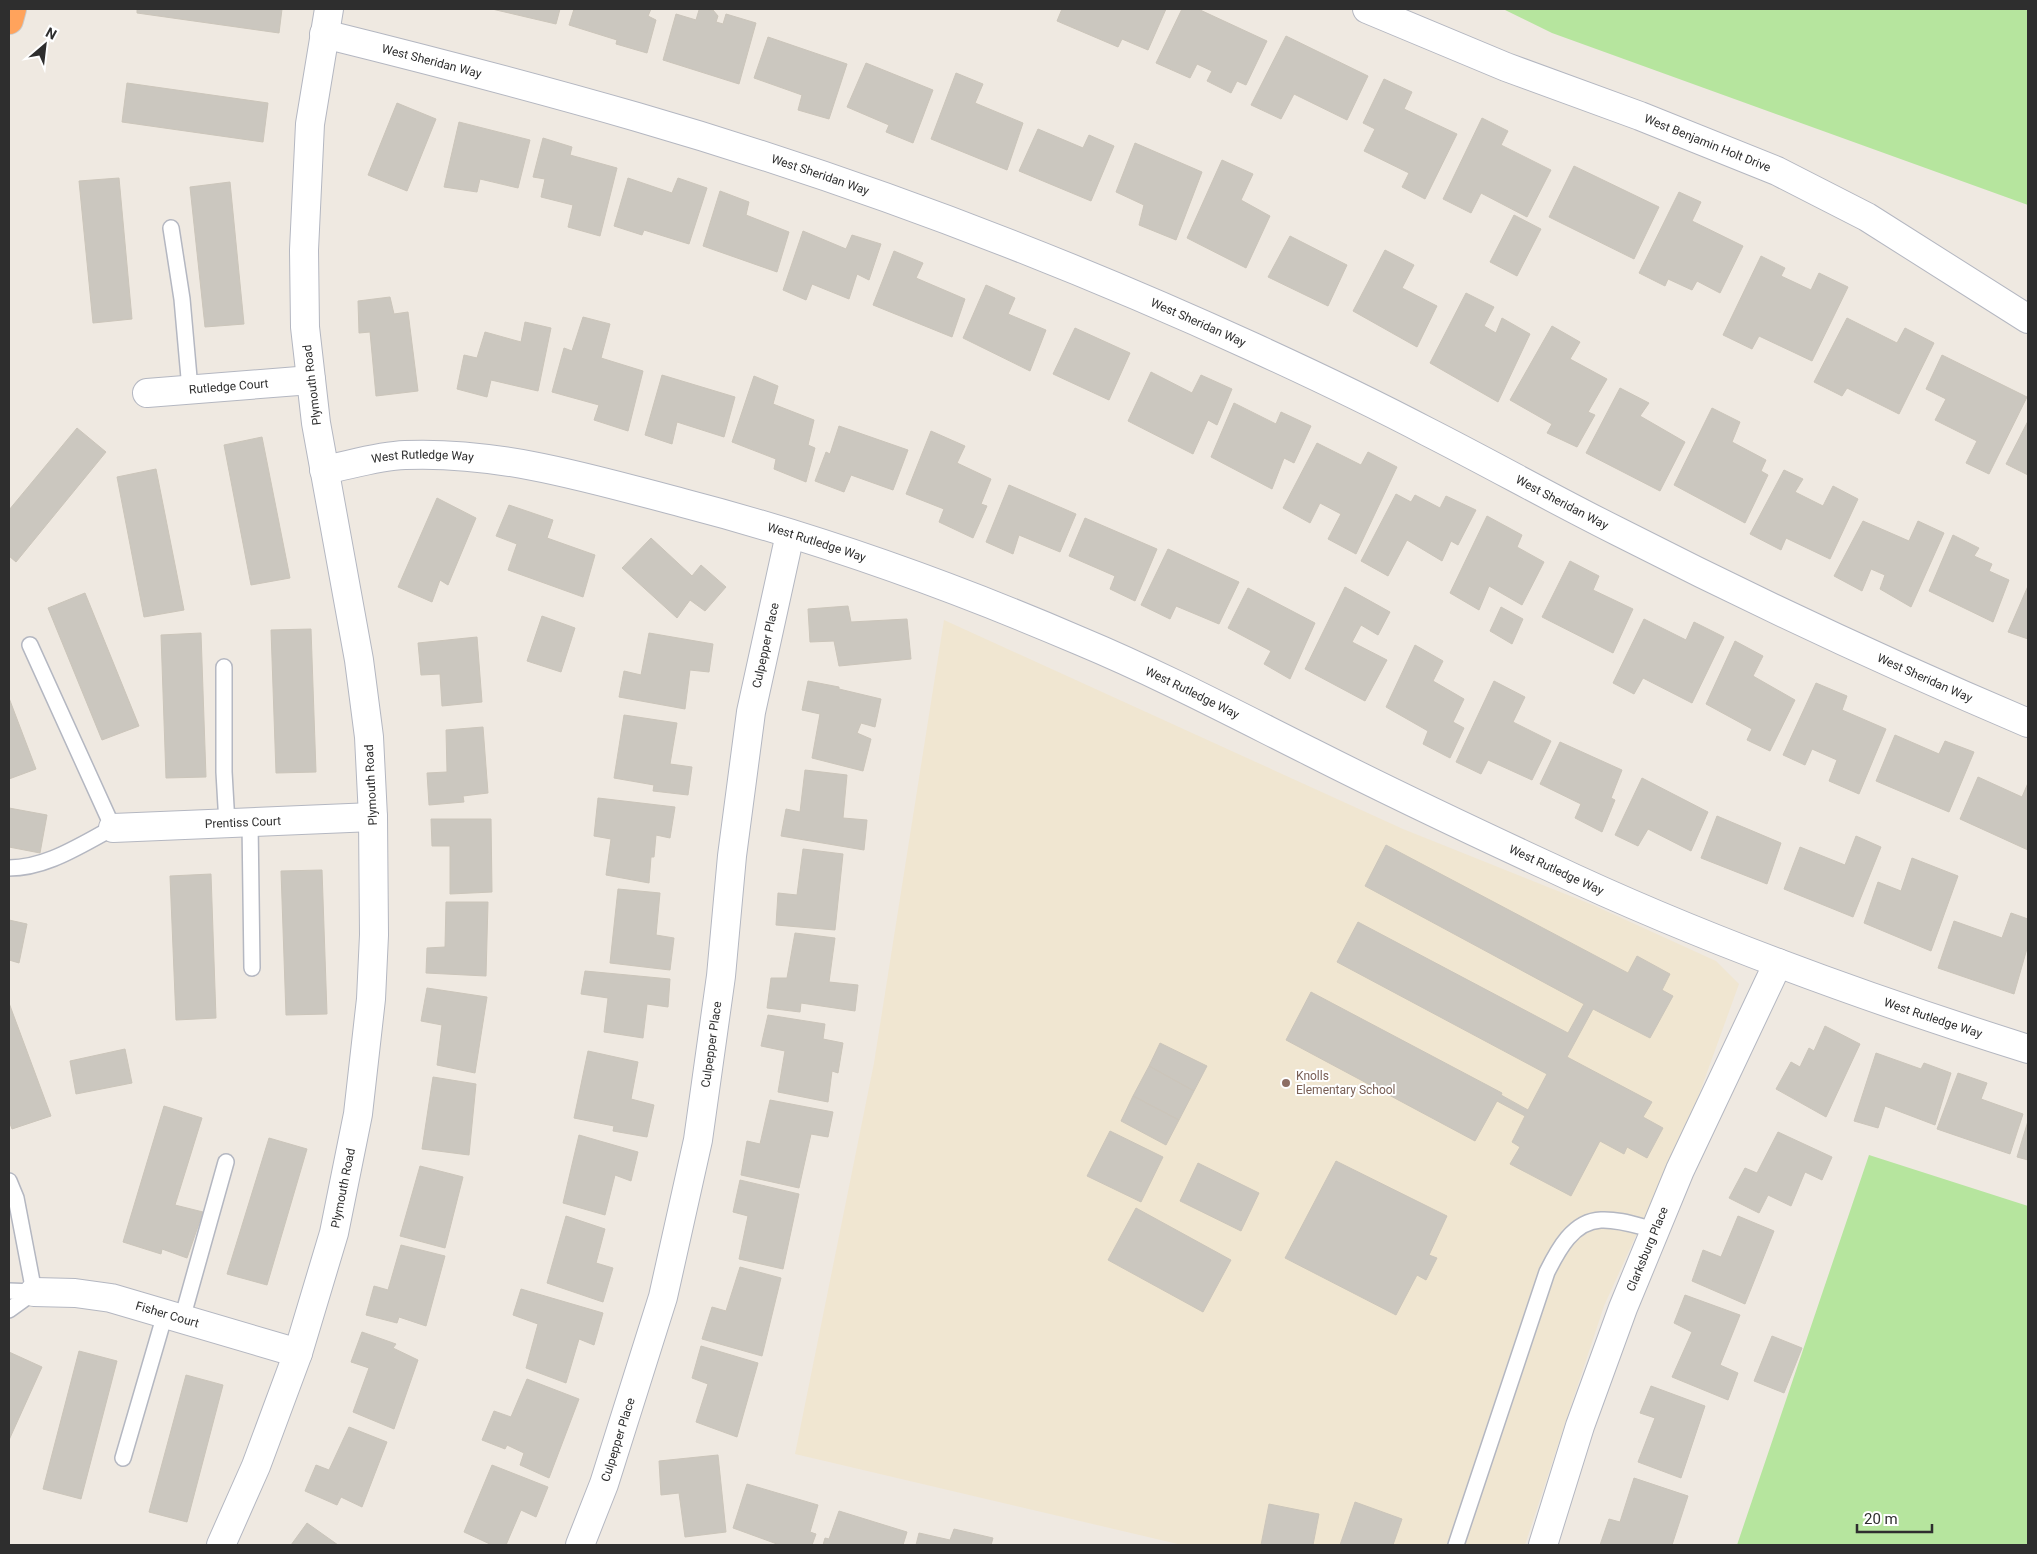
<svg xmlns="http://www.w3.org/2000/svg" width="2037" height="1554" viewBox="0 0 2037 1554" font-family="Roboto,sans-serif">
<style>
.education{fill:#f0e6d1}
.green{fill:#b6e59e}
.building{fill:#cbc7bf;stroke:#cbc5ba}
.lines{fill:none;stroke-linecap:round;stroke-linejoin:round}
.lane-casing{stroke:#b4b7c1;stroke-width:18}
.street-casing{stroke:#b4b7c1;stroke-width:30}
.secondary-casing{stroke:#b4b7c1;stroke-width:30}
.highway-casing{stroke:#c9c9c9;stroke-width:30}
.lane{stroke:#fff;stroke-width:15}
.street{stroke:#fff;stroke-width:28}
.secondary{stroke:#fff;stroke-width:28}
.highway{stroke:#ffa35c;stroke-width:28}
.education-dot{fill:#8d6e63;stroke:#fff;stroke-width:2}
.labels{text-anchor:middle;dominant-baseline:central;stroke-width:4;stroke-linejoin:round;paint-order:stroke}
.street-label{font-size:12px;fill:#2e2e2e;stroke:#fff}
.education-label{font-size:12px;fill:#785e54;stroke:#fff;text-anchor:start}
</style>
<rect width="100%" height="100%" fill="#efe9e1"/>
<!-- education -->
<path class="education" d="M944,620L1403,829L1593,905L1716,961L1739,984L1696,1103L1604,1306L1525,1545H1182L795,1454L874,1063Z"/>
<!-- green -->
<path class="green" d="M1503,9H2028V205L1552,33Z
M1869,1155L2028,1206V1545H1737Z"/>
<!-- building -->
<path class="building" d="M137,9H282L279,33L137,13Z
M492,9H560L556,24Z
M574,9H651L648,16L656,20L647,53L616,44L617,40L569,25Z
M702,9L713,10L718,16L716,22L723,24L726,14L756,23L739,84L663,60L676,14L696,20L699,10Z
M1062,9H1166L1148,50L1122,39L1118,47L1057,21Z
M1182,9H1198L1267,41L1246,85L1237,81L1231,93L1207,81L1212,71L1197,64L1190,78L1156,63Z
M1286,36L1368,76L1347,120L1294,94L1281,119L1251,105Z
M768,37L847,64L829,119L798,110L802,95L754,78Z
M866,63L933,90L913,143L886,132L889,125L847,107Z
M956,73L983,84L975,103L1023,123L1007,170L931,139Z
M1384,79L1412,92L1404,109L1457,134L1425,199L1402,187L1409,173L1364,151L1375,129L1363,123Z
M127,83L268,103L263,142L122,122Z
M397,103L436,119L407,191L368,175Z
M1482,118L1508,131L1501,145L1551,170L1527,217L1481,193L1471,213L1443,199Z
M459,122L530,140L518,188L480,179L477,192L444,187Z
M1038,129L1083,148L1089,135L1114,146L1091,201L1019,171Z
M543,138L572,147L570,155L617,168L600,236L568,227L573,205L541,197L545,179L533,177Z
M1135,143L1202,172L1176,240L1139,225L1144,205L1116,192Z
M1222,160L1253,174L1241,200L1270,216L1246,268L1187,238Z
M1574,166L1659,207L1634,259L1549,217Z
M119,178L132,319L93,323L79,181Z
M628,178L672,193L678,178L707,188L689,244L644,230L642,235L614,226Z
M230,182L244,324L205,327L190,187Z
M720,191L749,202L746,215L789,232L777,272L703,246Z
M1679,192L1701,202L1692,221L1743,246L1720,293L1697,281L1692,290L1668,279L1665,286L1639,273Z
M1514,215L1541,229L1517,276L1490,262Z
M803,231L846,249L852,235L881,244L869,280L857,274L849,299L812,284L806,300L783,290Z
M1290,236L1347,265L1328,306L1268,277Z
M1385,250L1414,265L1402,288L1437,306L1417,347L1353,311Z
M894,251L923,263L916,278L965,299L952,337L873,305Z
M1761,256L1785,268L1781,276L1811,290L1819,273L1848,287L1812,361L1759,336L1752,349L1723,335Z
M986,285L1015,298L1008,314L1046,330L1030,371L963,338Z
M1466,293L1494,307L1484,326L1496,333L1502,318L1530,334L1498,402L1430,363Z
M390,297L394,314L408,312L418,391L376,396L370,332L359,333L358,301Z
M583,317L610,324L601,358L643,371L628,431L594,420L599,405L552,392L564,348L572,351Z
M1847,318L1897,343L1905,328L1934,343L1899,414L1847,388L1842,396L1814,382Z
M525,322L551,328L538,391L491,380L487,397L457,389L464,355L477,358L485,332L521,342Z
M1552,326L1580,342L1570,359L1607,379L1588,412L1595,415L1577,447L1547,433L1552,424L1510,400Z
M1075,328L1130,353L1109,400L1053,374Z
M1942,355L2027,397L1989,474L1966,463L1977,441L1935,420L1946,399L1926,389Z
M1151,372L1192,393L1201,375L1232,389L1217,425L1208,420L1193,454L1128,421Z
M662,375L735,397L724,437L677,422L672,444L645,435Z
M754,376L778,386L773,404L814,420L808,445L815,448L806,482L774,469L776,459L732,442Z
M1620,388L1649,403L1640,416L1685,442L1660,491L1586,453Z
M1234,403L1276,424L1281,412L1311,426L1294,463L1284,458L1272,489L1211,457Z
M1712,408L1740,422L1732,442L1766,460L1761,471L1768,475L1745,523L1674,485Z
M2028,421V475L2006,464Z
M839,426L908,450L893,490L851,475L844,492L815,481L826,452L830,454Z
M77,428L106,452L16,562L9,556V510Z
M931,431L965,446L957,463L991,479L981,504L987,506L973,538L939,522L944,509L906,494Z
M262,437L290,578L251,585L224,445Z
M1317,443L1361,465L1368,452L1397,467L1356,554L1328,539L1341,514L1320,503L1310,523L1283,508Z
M156,469L184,610L144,617L117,477Z
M1784,470L1803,479L1795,492L1823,506L1833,486L1858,499L1830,559L1786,538L1781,550L1750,534Z
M1009,485L1076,514L1060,552L1019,535L1013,554L986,542Z
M1396,494L1411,502L1415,495L1440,508L1446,496L1476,510L1458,545L1451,541L1442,561L1407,540L1388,576L1361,561Z
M437,498L476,518L448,585L440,580L432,602L398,587Z
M509,505L553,520L547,538L595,555L583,597L508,570L517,544L496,536Z
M1487,516L1522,535L1517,547L1544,562L1522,605L1489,586L1479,610L1450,593Z
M1085,518L1157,549L1135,601L1110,589L1115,576L1069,556Z
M1863,521L1909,541L1918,521L1944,533L1911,607L1880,589L1885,575L1871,569L1862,591L1834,576Z
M1953,535L1979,548L1974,556L1992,564L1989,571L2009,580L1993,622L1929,591Z
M651,538L692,576L701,565L726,587L705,611L690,600L677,618L622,568Z
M1168,549L1239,582L1219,624L1176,606L1170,619L1141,605Z
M1570,561L1599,576L1593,590L1633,609L1613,653L1542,617Z
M2028,586V639L2008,632Z
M1345,587L1390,612L1378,635L1361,625L1352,642L1387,660L1365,701L1305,669Z
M1248,588L1315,623L1290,679L1264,664L1271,651L1228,628Z
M85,593L139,726L102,740L48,608Z
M848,606L851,622L907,619L911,659L839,666L834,641L810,642L808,609Z
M1501,607L1523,619L1512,644L1490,631Z
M542,616L575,628L561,672L527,661Z
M1644,619L1686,640L1694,622L1724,637L1692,703L1643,678L1634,694L1613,683Z
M311,629L316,772L276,773L271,630Z
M201,633L206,777L166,778L161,635Z
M649,633L713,644L709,672L690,670L685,709L619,697L624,671L641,675Z
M477,637L482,702L442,706L440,674L421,675L418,643Z
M1735,641L1763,656L1753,676L1795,700L1770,751L1747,740L1752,729L1706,704Z
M1415,645L1443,661L1433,681L1464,699L1453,722L1464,728L1450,758L1423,744L1428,731L1386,707Z
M808,681L839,687V689L881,699L875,727L861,723L857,733L871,739L863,771L812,758L820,714L802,710Z
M1494,681L1525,697L1513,722L1551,741L1532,780L1488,760L1481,774L1456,762Z
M1816,683L1847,696L1842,710L1886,729L1859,794L1829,781L1837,760L1812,749L1805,765L1783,755Z
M9,698L36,769L9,779Z
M624,715L677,723L670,764L692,767L688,795L653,791L654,785L614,778Z
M483,727L488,793L463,796L464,802L429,805L427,773L447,772L446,730Z
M1895,735L1939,754L1945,741L1974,752L1949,812L1876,781Z
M1560,742L1622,770L1611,798L1615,800L1602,832L1575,818L1581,804L1540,784Z
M805,770L847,775L843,818L867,820L864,850L781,836L786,809L800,812Z
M1978,777L2022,797L2028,783V850L1960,819Z
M1642,778L1708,812L1691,851L1648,829L1638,846L1615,835Z
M598,798L675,807L670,838L656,835L654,857H651L649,883L606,875L611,839L594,836Z
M9,808L47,815L40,853L9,847Z
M1717,816L1781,843L1767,884L1701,858Z
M431,819H491L492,892L450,894V846H432Z
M1856,836L1881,847L1853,917L1784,889L1800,847L1845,865Z
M1386,845L1628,973L1637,956L1670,974L1662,990L1673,996L1650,1038L1593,1009L1567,1057L1652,1102L1643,1117L1663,1128L1647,1158L1627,1147L1624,1154L1600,1141L1571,1196L1510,1164L1520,1147L1512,1142L1525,1116L1497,1101L1475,1141L1286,1040L1311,992L1502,1093L1501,1095L1528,1110L1547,1074L1337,962L1358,922L1568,1033L1584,1004L1365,886Z
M803,849L843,854L835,930L776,925L778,893L797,895Z
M1912,858L1958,876L1931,951L1864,923L1878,882L1901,891Z
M322,870L327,1014L286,1015L281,871Z
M211,874L216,1018L176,1020L170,876Z
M618,889L660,893L656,935L674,938L670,970L610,963Z
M446,902H488L486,976L426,973L427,948L445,947Z
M2011,913L2028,919V945L2014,994L1938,968L1954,921L2002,938Z
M9,920L27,924L19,963L9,960Z
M795,933L835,938L829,982L858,985L855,1011L801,1003L800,1012L767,1008L771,978H787Z
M585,971L670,979L668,1007L647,1004L643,1038L604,1032L608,998L581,994Z
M427,988L487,997L475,1073L437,1065L442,1025L421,1021Z
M9,1003L51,1116L12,1129L9,1121Z
M768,1015L825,1024L823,1039L843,1043L838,1073L832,1071L828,1102L778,1092L785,1051L761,1046Z
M1825,1026L1860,1044L1826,1117L1776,1089L1791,1062L1800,1067L1809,1048L1814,1051Z
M1160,1043L1207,1066L1194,1091L1149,1066Z
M125,1049L132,1083L76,1094L70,1061Z
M588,1051L638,1062L631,1099L654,1105L647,1137L613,1131L614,1126L574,1118Z
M1876,1053L1921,1069L1924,1063L1951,1073L1935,1125L1885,1106L1878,1128L1854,1121Z
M1149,1066L1194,1091L1179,1120L1133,1096Z
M1958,1073L1987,1083L1981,1099L2023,1114L2010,1154L1937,1129Z
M433,1077L476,1084L469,1155L422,1149Z
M1133,1096L1179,1120L1166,1145L1121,1121Z
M770,1100L833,1112L828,1137L811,1134L799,1188L741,1175L747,1141L760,1144Z
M164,1106L202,1118L175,1205L203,1212L187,1258L162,1249L161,1254L123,1242Z
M2028,1121V1160L2017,1157Z
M1110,1131L1163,1157L1141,1202L1087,1176Z
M1778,1132L1832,1157L1822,1180L1805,1172L1791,1206L1768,1195L1759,1213L1729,1198L1745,1168L1757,1173Z
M579,1135L638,1152L631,1181L615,1175L605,1215L563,1203Z
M269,1138L307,1149L267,1285L227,1274Z
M1336,1161L1447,1216L1429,1255L1437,1258L1426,1280L1417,1275L1396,1315L1285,1258Z
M1198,1163L1259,1193L1241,1231L1180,1201Z
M420,1166L463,1177L445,1248L400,1236Z
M740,1180L799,1194L783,1269L739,1259L748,1216L733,1212Z
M1136,1208L1231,1260L1203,1312L1108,1260Z
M566,1216L605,1229L596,1263L613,1268L603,1302L547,1283Z
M1738,1216L1774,1231L1745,1304L1692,1281L1703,1250L1721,1257Z
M401,1245L445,1256L426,1326L399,1317L397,1323L366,1315L374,1286L388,1290Z
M740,1267L781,1278L762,1356L702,1339L712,1307L726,1311Z
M521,1289L603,1313L594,1345L579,1339L566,1383L526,1368L538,1324L513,1315Z
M1685,1295L1740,1315L1720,1365L1738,1373L1728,1400L1672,1377L1692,1332L1674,1323Z
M362,1332L396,1344L393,1348L418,1360L394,1429L353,1412L369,1368L351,1362Z
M1772,1336L1802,1348L1784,1393L1754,1381Z
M701,1346L758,1363L737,1437L696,1422L708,1384L692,1378Z
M79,1351L117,1361L81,1499L43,1489Z
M9,1352L42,1367L9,1440Z
M186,1375L223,1385L187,1522L149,1512Z
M527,1379L579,1399L549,1478L520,1465L524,1453L507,1445L505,1449L482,1440L494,1411L511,1417Z
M1651,1386L1705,1406L1681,1478L1638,1462L1655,1418L1640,1413Z
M349,1427L387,1442L362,1507L341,1497L337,1505L305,1491L316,1465L329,1470Z
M718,1455L726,1532L685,1537L679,1493L661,1495L659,1461Z
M492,1465L548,1487L536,1517L521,1510L506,1545H492L464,1532Z
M1634,1478L1688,1496L1672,1545H1600L1609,1519L1620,1522Z
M747,1484L818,1505L810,1532L816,1534L812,1545H777V1544L733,1528Z
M1355,1502L1402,1519L1393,1545H1340Z
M1269,1504L1319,1514L1313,1545H1261Z
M839,1511L907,1532L903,1545H823L825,1538L829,1539Z
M307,1523L338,1545H291Z
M954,1529L993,1538L991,1545H916L919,1533L950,1540Z"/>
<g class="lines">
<defs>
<path id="lane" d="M171,228L182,299L190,389
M224,667V772L227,824
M250,822L252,968
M9,868C47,868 80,845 113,828L30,645
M9,1181L16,1198L34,1292
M9,1291L34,1292
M9,1310L34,1292
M182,1319L226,1162
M123,1458L165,1314
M1456,1545L1547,1272C1558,1250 1573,1221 1601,1220C1619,1219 1638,1226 1655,1230"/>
<g id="street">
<path id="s1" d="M324,34C429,60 533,87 637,117C848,178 1054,256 1253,347C1312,374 1371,402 1428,432C1491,464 1553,499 1617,531C1752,600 1889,664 2028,723"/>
<path id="s2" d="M147,393L311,380"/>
<path id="s3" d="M324,470C350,465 378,456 405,455C500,451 592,479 683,503C818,538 952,586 1080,641C1159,674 1235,714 1311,752C1390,792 1470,830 1550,867C1704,940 1866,998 2028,1049"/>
<path id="s4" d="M113,828L373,817"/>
<path id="s5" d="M34,1292L75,1293L111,1298L298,1353"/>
<path id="s6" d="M580,1545L604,1484L663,1297L698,1140L721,976L732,856L751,712L790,534"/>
<path id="s7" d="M1543,1545L1580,1426L1623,1308L1680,1170L1778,963"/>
</g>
<g id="secondary">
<path id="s8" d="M1367,9L1506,67L1640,116L1777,171L1867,217L2028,319"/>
<path id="s9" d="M221,1545L256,1466L298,1353L334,1233L358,1114L371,999L374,935L373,817L369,737L359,660L316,423L305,327L304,250L310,124L329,9"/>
</g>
<path id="highway" d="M9,20L12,9"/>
</defs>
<!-- lane casing -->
<use href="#lane" class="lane-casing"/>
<!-- street casing -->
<use href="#street" class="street-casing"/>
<!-- secondary casing -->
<use href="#secondary" class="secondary-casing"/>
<!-- highway casing -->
<use href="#highway" class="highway-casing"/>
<!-- lane -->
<use href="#lane" class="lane"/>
<!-- street -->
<use href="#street" class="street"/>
<!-- secondary -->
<use href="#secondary" class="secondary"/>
<!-- highway -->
<use href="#highway" class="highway"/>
</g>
<!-- markers -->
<circle class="education-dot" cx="1286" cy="1083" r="5"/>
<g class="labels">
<!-- street labels -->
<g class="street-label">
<text stroke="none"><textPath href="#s1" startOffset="111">West Sheridan Way</textPath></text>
<text stroke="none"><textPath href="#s8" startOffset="366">West Benjamin Holt Drive</textPath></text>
<text stroke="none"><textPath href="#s1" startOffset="516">West Sheridan Way</textPath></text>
<text stroke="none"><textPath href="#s1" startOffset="922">West Sheridan Way</textPath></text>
<text transform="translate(312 385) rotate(-97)">Plymouth Road</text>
<text stroke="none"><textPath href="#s2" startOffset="82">Rutledge Court</textPath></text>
<text stroke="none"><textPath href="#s3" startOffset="100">West Rutledge Way</textPath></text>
<text stroke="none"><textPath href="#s1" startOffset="1328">West Sheridan Way</textPath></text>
<text stroke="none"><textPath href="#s3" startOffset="505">West Rutledge Way</textPath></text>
<text stroke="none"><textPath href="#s6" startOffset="922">Culpepper Place</textPath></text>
<text stroke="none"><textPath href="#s1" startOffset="1731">West Sheridan Way</textPath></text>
<text stroke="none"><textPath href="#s3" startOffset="910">West Rutledge Way</textPath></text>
<text transform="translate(371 785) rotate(-93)">Plymouth Road</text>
<text stroke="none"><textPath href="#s4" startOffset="130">Prentiss Court</textPath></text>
<text stroke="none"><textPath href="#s3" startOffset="1315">West Rutledge Way</textPath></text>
<text stroke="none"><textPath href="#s3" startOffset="1720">West Rutledge Way</textPath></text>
<text stroke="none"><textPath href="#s6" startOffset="519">Culpepper Place</textPath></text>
<text stroke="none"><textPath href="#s9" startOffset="378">Plymouth Road</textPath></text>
<text stroke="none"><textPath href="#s7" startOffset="314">Clarksburg Place</textPath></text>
<text stroke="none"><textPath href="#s5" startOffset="136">Fisher Court</textPath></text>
<text stroke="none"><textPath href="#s6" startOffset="112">Culpepper Place</textPath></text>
</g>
<!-- education labels -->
<g class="education-label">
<text x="1296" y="1076">Knolls<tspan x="1296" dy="14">Elementary School</tspan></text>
</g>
</g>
<!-- border -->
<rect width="2037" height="1554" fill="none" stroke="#2e2e2e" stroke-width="20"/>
<!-- north arrow -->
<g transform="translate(45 45) rotate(28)" stroke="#ffffff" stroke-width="4" paint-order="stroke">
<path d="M0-4L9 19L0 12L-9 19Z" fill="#2e2e2e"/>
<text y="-8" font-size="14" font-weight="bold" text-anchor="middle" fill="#2e2e2e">N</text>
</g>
<!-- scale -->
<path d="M1857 1524v8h75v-8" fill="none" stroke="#2e2e2e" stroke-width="2.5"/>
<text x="1864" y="1524" font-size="15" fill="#2e2e2e" stroke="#ffffff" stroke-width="4" paint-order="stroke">20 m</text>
</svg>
